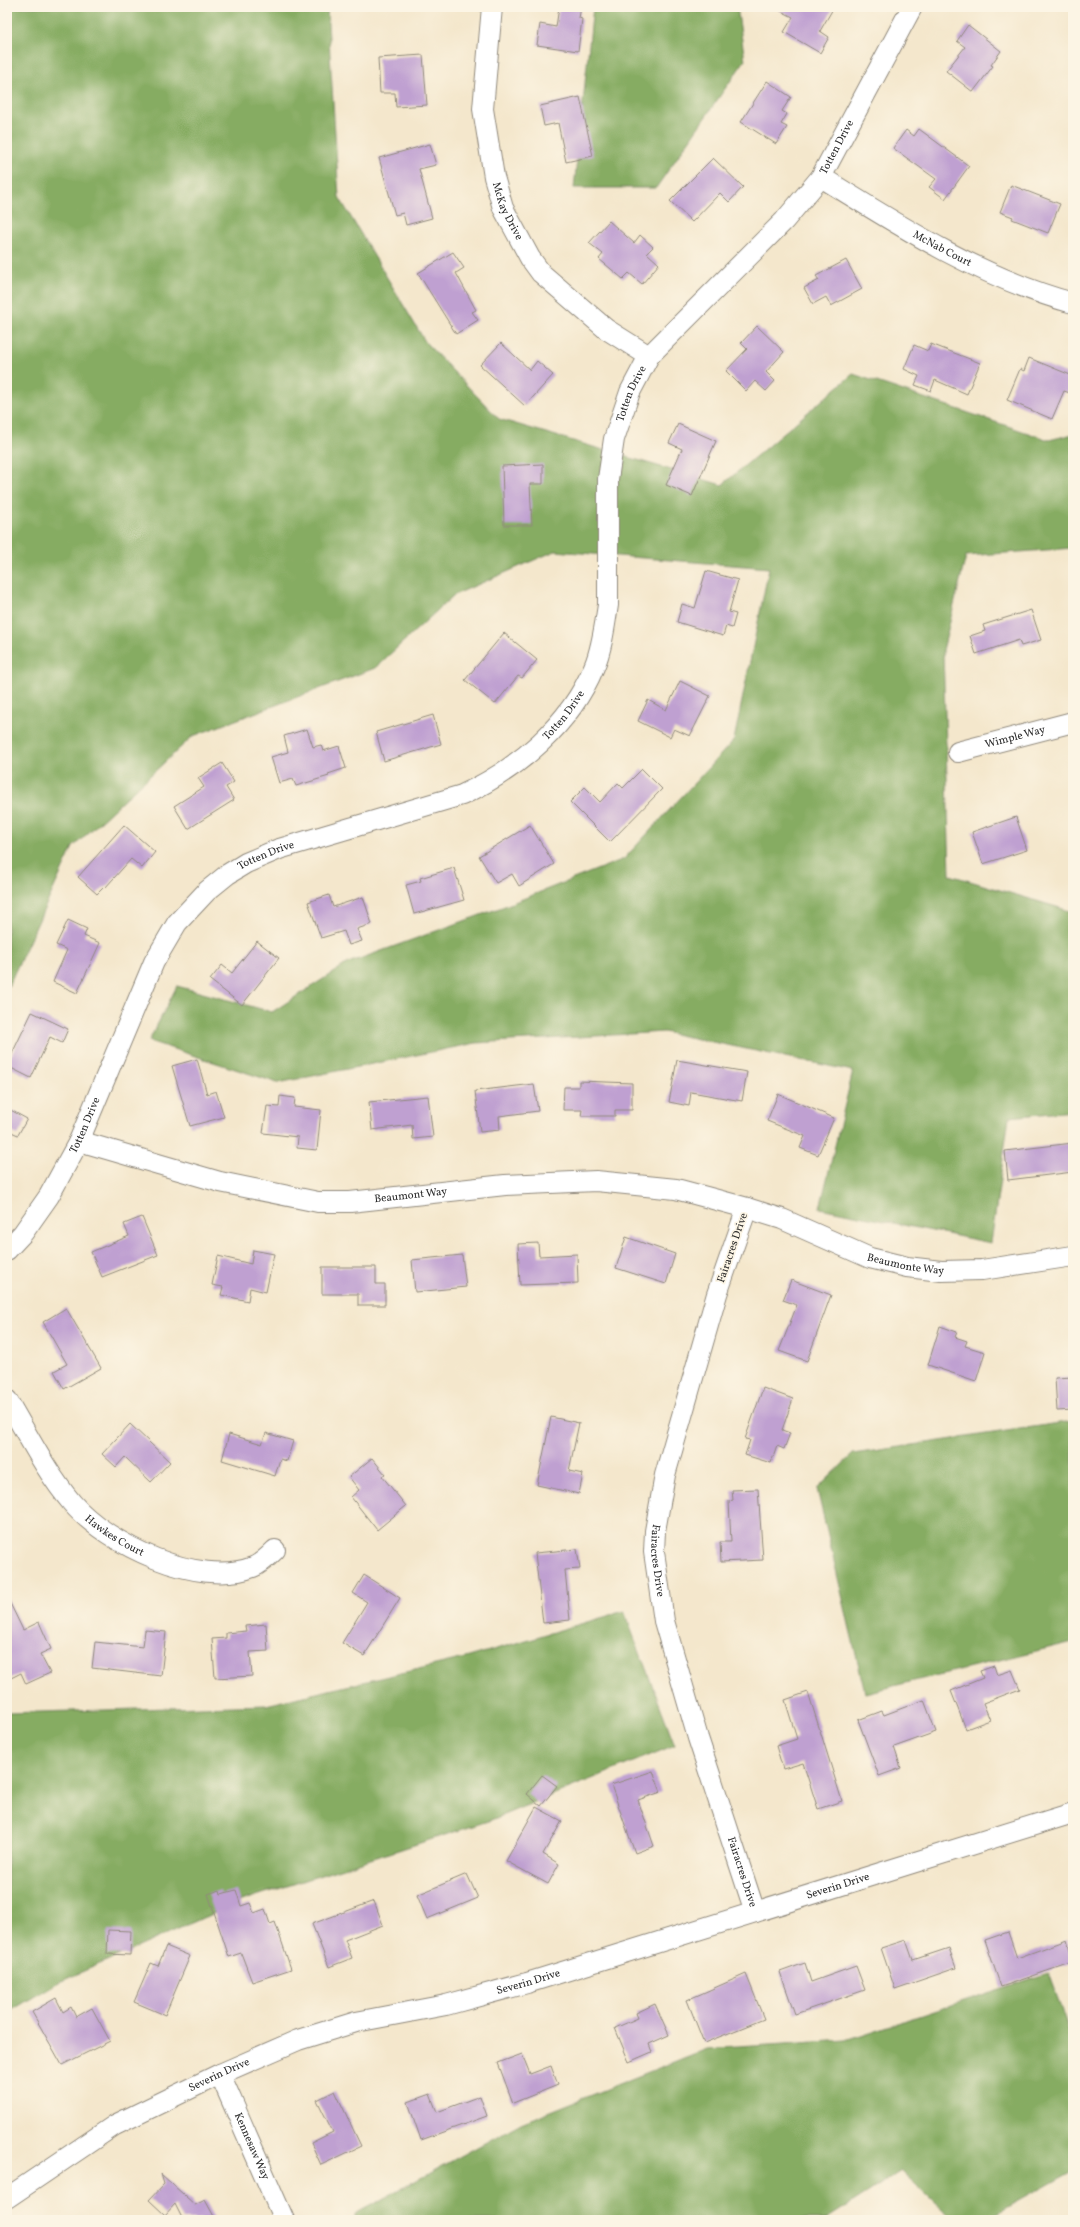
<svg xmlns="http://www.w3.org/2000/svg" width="1080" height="2227" viewBox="0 0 1080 2227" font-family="Vollkorn,serif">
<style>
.forest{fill:#86ac62;stroke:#586c46}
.building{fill:#bfa0d1}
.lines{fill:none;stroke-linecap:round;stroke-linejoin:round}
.minor-casing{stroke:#90897c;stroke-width:22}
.minor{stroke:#fff;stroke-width:20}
.labels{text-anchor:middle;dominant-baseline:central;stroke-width:3.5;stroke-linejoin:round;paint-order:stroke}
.street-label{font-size:11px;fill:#2b2b2b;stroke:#fcf5e5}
</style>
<rect width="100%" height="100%" fill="#fcf5e5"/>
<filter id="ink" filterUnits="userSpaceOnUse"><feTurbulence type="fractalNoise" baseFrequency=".025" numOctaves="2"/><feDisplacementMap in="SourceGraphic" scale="8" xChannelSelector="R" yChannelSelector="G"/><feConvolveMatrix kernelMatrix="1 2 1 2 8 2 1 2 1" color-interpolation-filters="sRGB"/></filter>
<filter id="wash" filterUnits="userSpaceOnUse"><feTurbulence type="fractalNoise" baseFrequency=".012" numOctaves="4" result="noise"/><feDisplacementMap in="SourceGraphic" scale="16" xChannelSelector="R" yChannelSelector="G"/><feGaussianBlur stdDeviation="0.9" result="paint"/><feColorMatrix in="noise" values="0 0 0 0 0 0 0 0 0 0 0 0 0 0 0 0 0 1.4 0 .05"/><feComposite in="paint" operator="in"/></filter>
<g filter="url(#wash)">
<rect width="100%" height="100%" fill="#f4e7cc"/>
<!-- forest -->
<path class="forest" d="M7,7H327L339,197L426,343L499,419L722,485L853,374L1049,440L1073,434V548L966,556L943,650L950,875L1070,911L1073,909V1111L1009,1117L991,1243L820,1208L853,1071L664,1032L476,1043L278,1083L149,1041L177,986L272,1012L348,963L497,909L624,859L734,740L769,568L555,551L454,595L375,668L193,736L73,847L7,989Z
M593,7H737L745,60L656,188H574Z
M1073,1421V1642L865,1693L817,1489L853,1454Z
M624,1611L675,1745L491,1820L241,1901L57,1983L7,2013V1713L266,1705L469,1657Z
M1048,1973L1073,2041V2171L985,2220H954L901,2171L825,2220H355V2214L521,2123L706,2049L846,2040Z"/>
<g id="blocks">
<!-- building -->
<path class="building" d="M559,7H581L579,18L582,19L578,51L537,45L540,24L556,27Z
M773,7H834L820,31L829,37L820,53L784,32L793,17Z
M968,25L1001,51L991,65L993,66L973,92L946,71L965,47L957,41Z
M423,55L427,105L396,107L395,93H380L378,58Z
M767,81L791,97L782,111L787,114L781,124L787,127L776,144L741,122Z
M580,97L593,156L566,162L558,123L544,126L540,106Z
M919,129L969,166L945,199L929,187L936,179L893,148L906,130L914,136Z
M430,144L436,165L419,169L432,218L406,225L403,213L395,215L379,158Z
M713,158L743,187L729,202L720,193L692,222L670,201Z
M1011,185L1060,204L1048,233L1012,219L1013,217L1000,212Z
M609,221L634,243L640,235L653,247L647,253L659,264L642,284L629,273L623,279L599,259L603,254L589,243Z
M453,252L464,268L456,273L476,310L472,312L478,320L456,334L418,273Z
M846,260L862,289L831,306L826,297L813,304L804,288L819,280L816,276Z
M757,326L784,352L766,372L775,381L766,391L755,381L746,391L726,371L747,349L741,343Z
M501,343L530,370L537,361L553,375L525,406L480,365Z
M931,344L980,363L967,394L935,380L931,391L915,385L919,376L904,369L914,345L928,351Z
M1029,358L1073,376V394L1064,391L1052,419L1007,400L1020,369L1024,371Z
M678,424L716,441L692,496L666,485L682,449L669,443Z
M543,464V484H530L532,525H504L502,466Z
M706,571L738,580L729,612L736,614L732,628L726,626L723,636L677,622L682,604L695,608Z
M1031,610L1041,640L1021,646L1019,640L976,654L970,636L985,631L983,625Z
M504,633L537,660L522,678L518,676L495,704L465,680Z
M680,681L710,696L690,736L674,729L670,737L638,721L648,700L666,710Z
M433,715L441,744L384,761L376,732Z
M307,729L313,747L321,745L323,751L339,746L346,768L328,774L329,776L296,786L293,779L279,783L271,757L288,752L284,736Z
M222,763L234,782L226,787L234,800L188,829L174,806L204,787L198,778Z
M642,769L662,789L610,842L570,802L585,787L600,802L618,783L623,788Z
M1016,817L1027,850L983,864L972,832Z
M124,825L155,852L142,868L131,859L105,888L104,887L97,894L78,877Z
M530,825L554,864L519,886L512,874L496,883L479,856Z
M454,868L464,900L414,914L406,885L421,881L420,878Z
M329,895L333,907L363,897L372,924L357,929L362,941L349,945L344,931L321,938L308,902Z
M68,920L87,929L84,936L100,943L77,993L53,982L67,950L56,945Z
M257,941L279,958L242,1005L210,980L222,965L232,973Z
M32,1012L68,1029L62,1043L50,1037L31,1078L7,1066V1064Z
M197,1059L207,1094L216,1091L224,1117L190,1126L172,1066Z
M677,1060L747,1072L742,1101L691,1092L689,1106L669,1102Z
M579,1081L632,1083V1110H615V1116H581L582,1110H563L564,1087H579Z
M534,1084L538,1111L499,1116L500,1130L480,1132L475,1091Z
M778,1094L834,1118L818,1155L800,1148L805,1136L767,1121Z
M280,1096L295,1098L294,1107L321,1110L317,1150L297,1148L298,1137L263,1133L267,1106L279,1107Z
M428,1096L433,1137L413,1139L412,1125L372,1130L369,1102Z
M7,1108L27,1119L18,1135L7,1130Z
M1073,1143V1172L1008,1180L1005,1151Z
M142,1217L158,1255L102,1277L91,1252L129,1236L124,1224Z
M626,1237L675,1254L666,1284L616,1268Z
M538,1243L539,1256L577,1254L578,1283L520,1285L518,1244Z
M253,1250L274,1254L266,1292L250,1288L248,1301L221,1295L223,1287L212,1285L218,1256L251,1264Z
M462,1255L466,1287L415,1292L412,1260Z
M322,1267H376V1284H385V1305H358V1294H322Z
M791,1280L831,1295L807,1361L779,1351L797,1305L783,1300Z
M66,1308L101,1368L64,1389L54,1371L67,1364L43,1322Z
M940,1326L957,1332L955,1337L967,1341L965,1346L985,1352L976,1381L928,1365Z
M1073,1377V1410L1057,1411L1055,1378Z
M763,1388L793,1399L782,1430L790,1433L784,1449L777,1446L771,1463L745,1455L750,1440L745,1439Z
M551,1417L579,1423L569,1471L583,1474L579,1494L537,1485Z
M130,1424L170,1462L151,1482L125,1457L116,1467L102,1454Z
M266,1433L293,1441L287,1461L280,1459L275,1476L222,1460L229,1434L262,1444Z
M372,1458L385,1474L382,1476L406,1506L377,1530L351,1497L359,1490L349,1477Z
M758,1489L763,1560L721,1562L720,1542H731L729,1501L733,1500L732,1490Z
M577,1549L580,1569L565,1570L570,1620L543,1623L535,1553Z
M364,1575L400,1598L364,1656L342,1643L367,1602L353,1593Z
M7,1597L23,1630L39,1622L51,1649L40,1654L50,1673L26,1684L21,1673L7,1680Z
M266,1624L268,1651L250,1652L252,1676L215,1678L212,1639L226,1638V1633L246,1631L245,1626Z
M145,1630L166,1632L161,1676L92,1668L95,1642L143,1647Z
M994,1666L997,1675L1012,1670L1020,1689L983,1703L990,1720L966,1729L951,1691L983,1678L980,1671Z
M808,1692L842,1801L818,1809L803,1763L783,1769L776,1746L797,1739L785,1700Z
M924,1700L936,1732L894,1747L901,1768L879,1776L858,1720L882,1711L884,1715Z
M653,1771L661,1792L638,1800L654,1846L635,1853L611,1785Z
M542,1775L557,1786L541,1806L527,1794Z
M536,1807L562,1821L543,1854L559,1864L548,1884L506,1861Z
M467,1874L478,1898L427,1919L417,1895Z
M220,1890L221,1894L236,1890L241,1906L250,1903L254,1913L265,1909L270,1924L275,1922L291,1969L252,1982L241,1953L229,1957L208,1894Z
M374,1901L383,1925L345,1940L352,1958L329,1967L312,1924Z
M108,1930L131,1931L130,1955L107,1954Z
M1008,1932L1017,1958L1067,1940L1073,1962L1001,1987L985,1940Z
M906,1940L913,1960L949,1948L956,1968L895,1989L881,1948Z
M166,1946L190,1956L165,2015L134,2002L151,1963L158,1966Z
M805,1963L811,1982L856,1966L865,1990L795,2014L780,1972Z
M746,1974L764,2019L704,2043L687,2000Z
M56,1998L63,2012L71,2007L76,2017L92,2008L110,2041L62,2065L32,2012Z
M655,2004L669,2035L649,2044L652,2052L629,2062L615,2028L638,2018L636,2013Z
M522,2054L530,2074L551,2066L558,2085L513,2103L498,2063Z
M335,2091L361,2146L321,2165L311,2143L333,2132L317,2100Z
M430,2094L437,2112L480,2096L487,2116L421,2140L408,2102Z
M161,2174L195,2205L205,2200L216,2220H183L175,2204L165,2215L149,2200L164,2184Z"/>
</g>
</g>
<g filter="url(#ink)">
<use href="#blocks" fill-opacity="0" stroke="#90897c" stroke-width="1"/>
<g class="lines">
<defs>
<g id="minor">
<path id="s1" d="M492,7L483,109L494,177L503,208L530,258L541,273L606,329L649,356"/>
<path id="s2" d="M821,177C901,227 981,278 1073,303"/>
<path id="s3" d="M958,752L1073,722"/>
<path id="s4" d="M79,1141L220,1182L318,1202H350L505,1185L596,1181L676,1189L747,1208L782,1219L870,1258L907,1267L941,1271L982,1270L1073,1256"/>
<path id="s5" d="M747,1208L717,1294L665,1475L655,1531L654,1552L664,1621L698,1738L755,1912"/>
<path id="s6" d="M7,1250L23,1233L49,1196L79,1141L154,962L177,923L207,891L228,874L246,863L279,849L462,795C518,769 570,725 594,667C602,649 605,624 608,605V479L614,439L630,392L649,356L784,221L821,177L912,7"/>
<path id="s7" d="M7,1400C28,1435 46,1472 72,1503C108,1545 199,1588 253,1567C261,1564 269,1556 275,1550"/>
<path id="s8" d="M220,2074L284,2220"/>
<path id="s9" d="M7,2198L115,2125L220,2074L298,2040L356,2022L446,2005L527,1983L1073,1813"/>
</g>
</defs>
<!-- minor casing -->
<use href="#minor" class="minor-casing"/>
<!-- minor -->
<use href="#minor" class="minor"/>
</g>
</g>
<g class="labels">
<!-- street labels -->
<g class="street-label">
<text stroke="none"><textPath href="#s6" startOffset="1480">Totten Drive</textPath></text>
<text stroke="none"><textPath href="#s1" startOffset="208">McKay Drive</textPath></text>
<text stroke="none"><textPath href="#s2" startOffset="141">McNab Court</textPath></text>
<text stroke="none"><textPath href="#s6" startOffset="1156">Totten Drive</textPath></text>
<text stroke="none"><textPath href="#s6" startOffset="820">Totten Drive</textPath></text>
<text stroke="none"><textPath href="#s3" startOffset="59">Wimple Way</textPath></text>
<text stroke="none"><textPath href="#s6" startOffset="484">Totten Drive</textPath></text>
<text stroke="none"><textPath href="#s6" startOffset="148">Totten Drive</textPath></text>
<text stroke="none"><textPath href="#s4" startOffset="340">Beaumont Way</textPath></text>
<text transform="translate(733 1248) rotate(-71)">Fairacres Drive</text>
<text stroke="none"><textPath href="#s4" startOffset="849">Beaumonte Way</textPath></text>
<text stroke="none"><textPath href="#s7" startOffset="176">Hawkes Court</textPath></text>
<text stroke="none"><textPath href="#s5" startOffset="366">Fairacres Drive</textPath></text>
<text stroke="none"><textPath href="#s5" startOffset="690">Fairacres Drive</textPath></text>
<text stroke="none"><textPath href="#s9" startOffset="894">Severin Drive</textPath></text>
<text stroke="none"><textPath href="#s9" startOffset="570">Severin Drive</textPath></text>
<text stroke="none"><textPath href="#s9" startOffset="246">Severin Drive</textPath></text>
<text stroke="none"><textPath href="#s8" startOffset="79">Kennesaw Way</textPath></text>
</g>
</g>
<!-- margin -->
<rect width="1080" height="2227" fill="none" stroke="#fcf5e5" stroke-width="24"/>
</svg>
